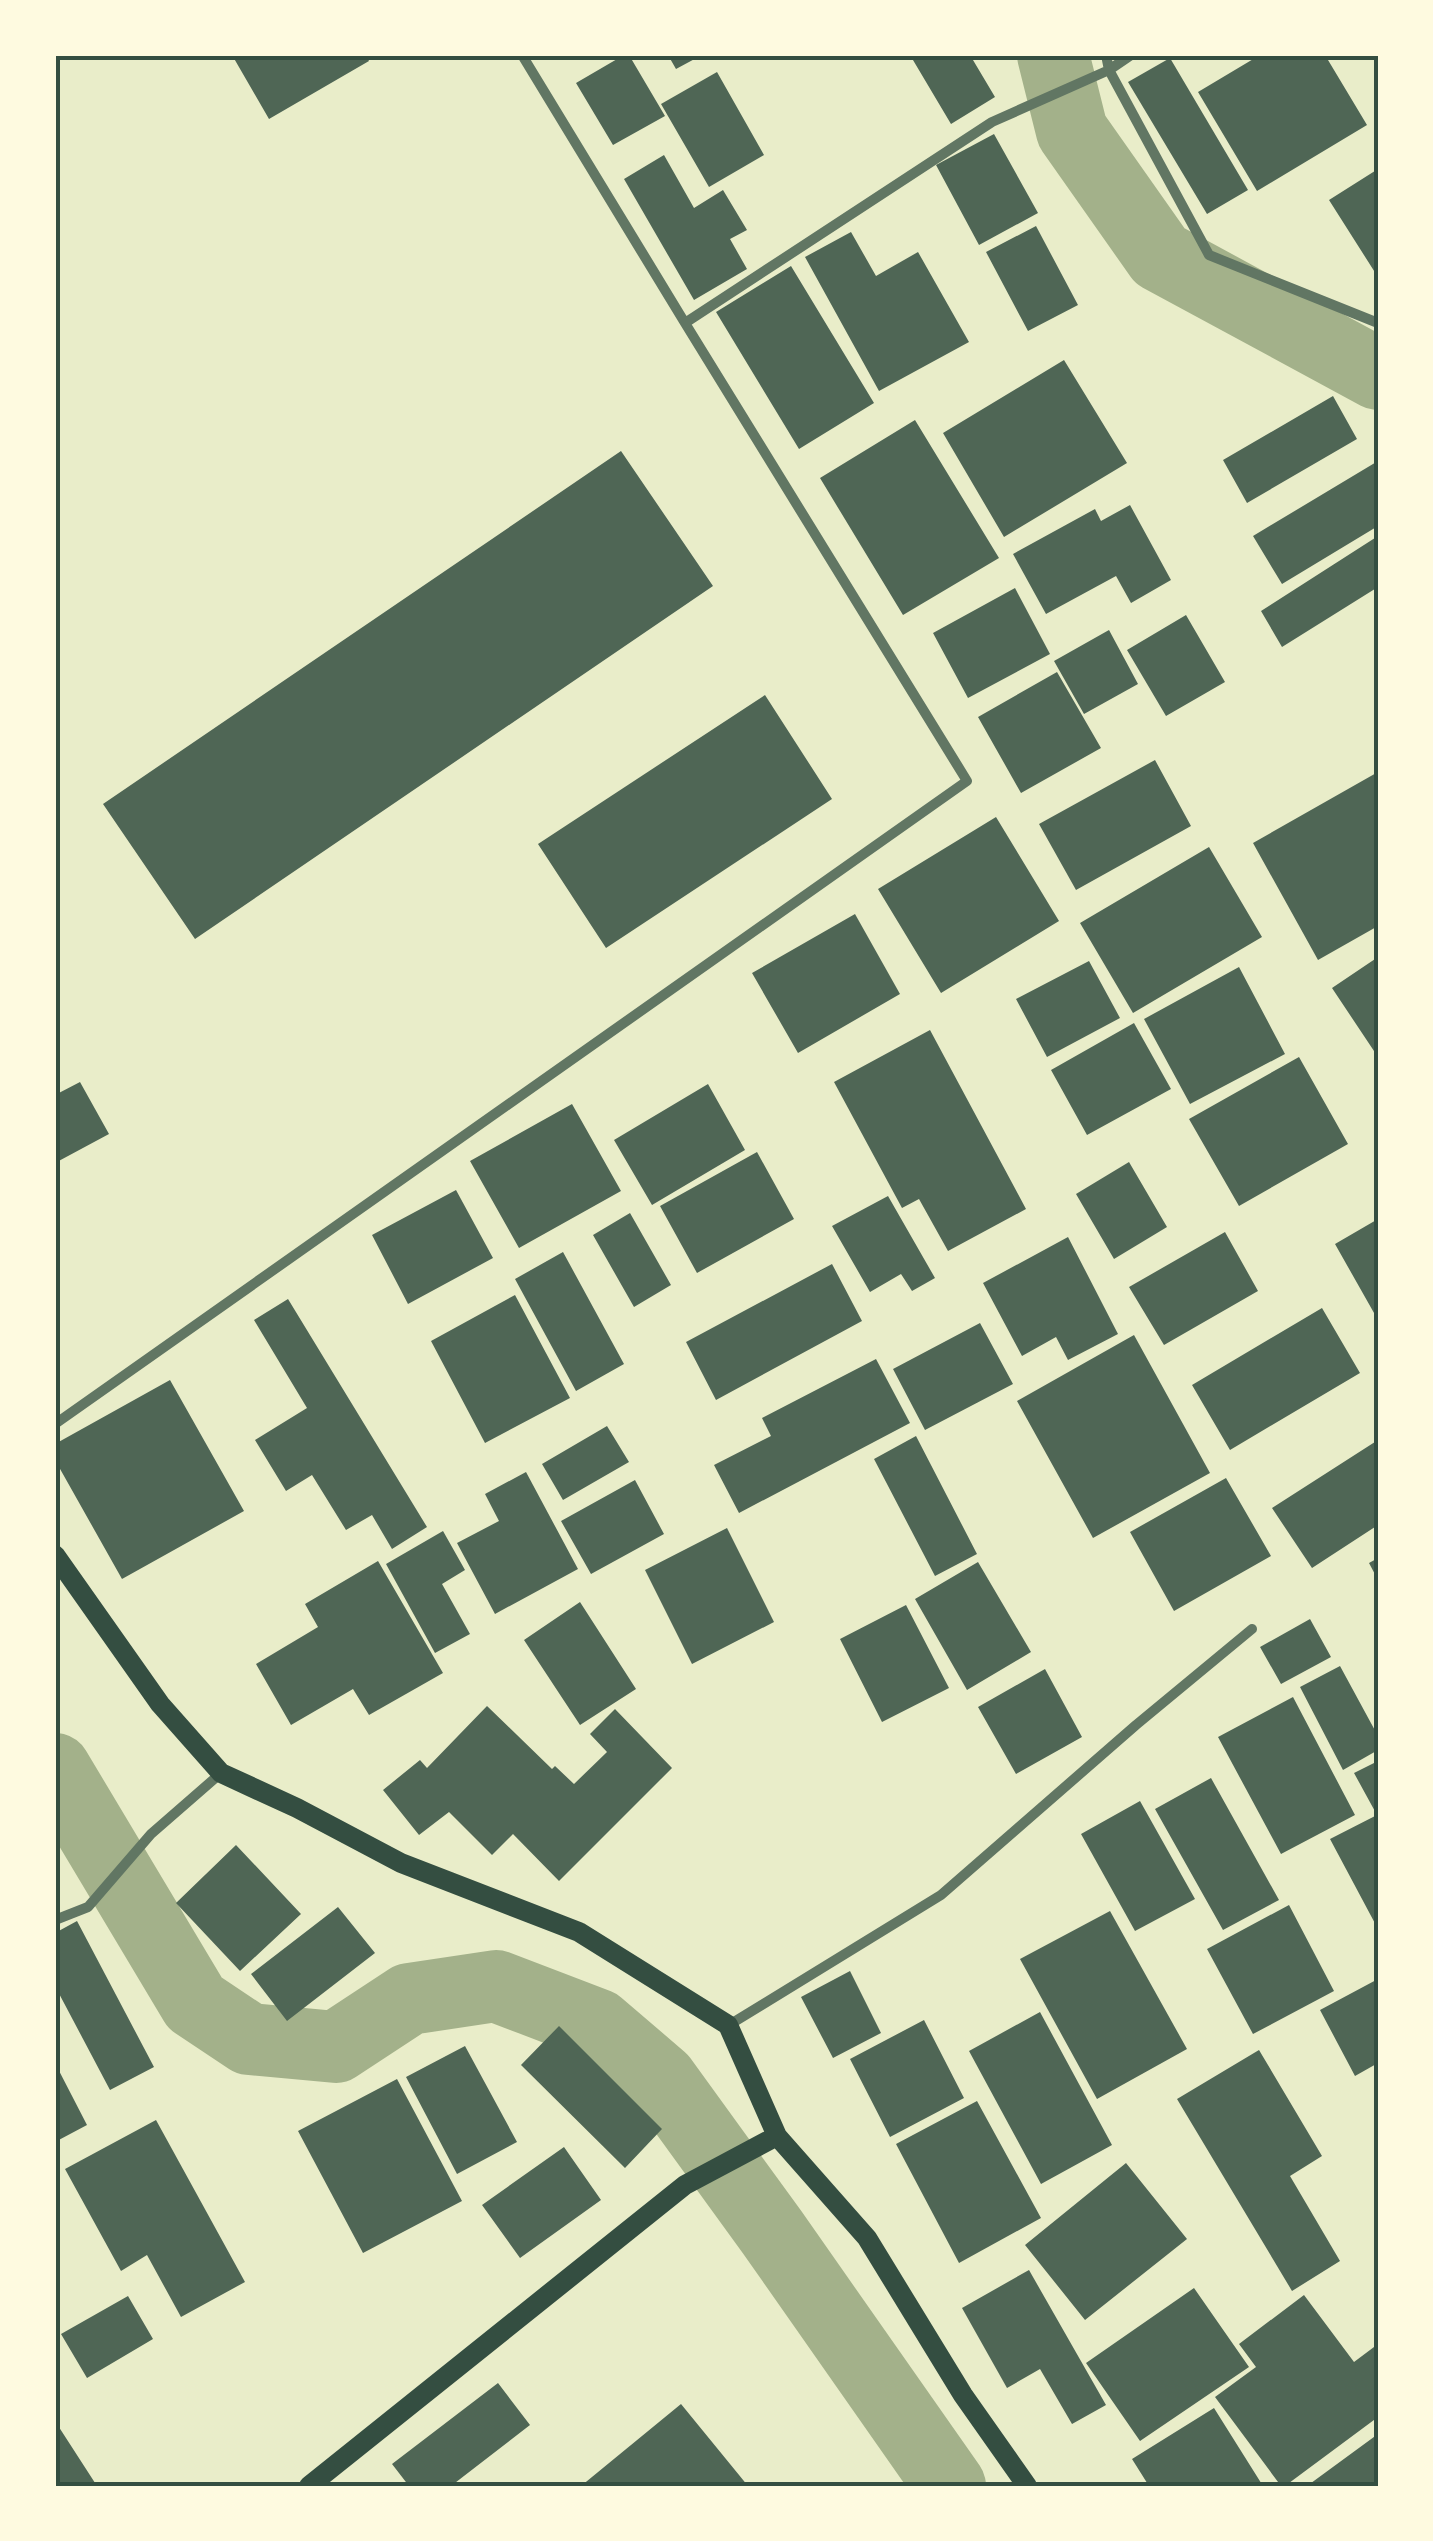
<svg xmlns="http://www.w3.org/2000/svg" width="1433" height="2541" viewBox="0 0 1433 2541" font-family="'Titillium Web',sans-serif">
<style>
.lines{fill:none;stroke-linecap:round;stroke-linejoin:round}
.canal{stroke:#a3b18a;stroke-width:72}
.building{fill:#4f6655}
.minor{stroke:#617663;stroke-width:10}
.secondary{stroke:#344e41;stroke-width:20}
.neatline{fill:none;stroke:#344e41;stroke-width:4}
</style>
<rect width="100%" height="100%" fill="#e9edc9"/>
<g class="lines">
<!-- canal -->
<path class="canal" d="M1053,55L1072,131L1160,256L1378,374
M55,1769L195,2003L249,2039L336,2047L409,1999L496,1986L598,2025L661,2079L772,2232L950,2486"/>
</g>
<!-- building -->
<path class="building" d="M232,55H366L369,61L269,119Z
M624,55H629L665,116L613,145L576,83Z
M668,55H702L676,69Z
M910,55H970L995,97L951,124Z
M1260,55H1325L1367,125L1257,191L1198,92Z
M1170,58L1248,190L1207,214L1128,82Z
M717,72L764,155L709,187L661,104Z
M994,134L1038,213L979,245L936,165Z
M664,155L694,208L723,190L747,230L730,239L747,269L694,300L624,179Z
M1378,169V272L1376,274L1329,200Z
M1036,226L1078,305L1028,331L986,252Z
M851,232L876,276L918,252L969,342L879,391L805,257Z
M791,266L874,403L799,449L716,312Z
M1064,360L1127,463L1004,537L943,433Z
M1333,396L1357,439L1247,503L1223,460Z
M915,420L999,558L903,615L820,478Z
M621,451L713,586L195,939L103,804Z
M1378,461V526L1282,584L1253,536Z
M1130,505L1171,580L1131,603L1116,576L1046,614L1013,554L1095,509L1101,521Z
M1378,536V587L1282,647L1261,611Z
M1015,588L1050,654L968,698L933,633Z
M1186,615L1225,682L1166,716L1127,650Z
M1109,630L1138,684L1084,714L1054,661Z
M1057,672L1101,748L1021,793L978,717Z
M765,695L832,799L606,948L538,844Z
M1155,760L1191,826L1076,890L1039,824Z
M1378,772V926L1318,960L1253,843Z
M996,817L1059,921L941,993L878,889Z
M1209,847L1262,937L1133,1013L1080,923Z
M855,914L900,994L798,1053L752,973Z
M1378,957V1057L1332,988Z
M1089,961L1120,1018L1047,1057L1016,999Z
M1239,967L1285,1054L1190,1104L1144,1019Z
M1134,1023L1171,1089L1087,1135L1051,1070Z
M930,1030L1026,1209L948,1251L919,1199L902,1208L834,1082Z
M1299,1057L1348,1144L1239,1206L1189,1119Z
M80,1082L109,1134L55,1163V1095Z
M708,1084L745,1150L652,1205L614,1140Z
M572,1104L621,1191L519,1248L470,1161Z
M757,1152L794,1219L697,1273L660,1206Z
M1129,1162L1167,1227L1114,1259L1076,1194Z
M456,1190L493,1258L408,1304L372,1235Z
M888,1196L935,1278L912,1291L901,1274L870,1292L832,1226Z
M630,1213L671,1285L634,1307L593,1235Z
M1378,1219V1320L1335,1244Z
M1225,1232L1258,1291L1164,1345L1129,1287Z
M1068,1237L1118,1334L1068,1360L1056,1337L1022,1356L983,1283Z
M563,1252L624,1364L576,1391L515,1279Z
M832,1264L862,1321L716,1400L686,1342Z
M515,1295L570,1398L485,1443L431,1341Z
M288,1299L427,1527L392,1549L372,1515L346,1530L312,1475L286,1491L255,1440L307,1408L254,1320Z
M1322,1308L1360,1373L1230,1450L1192,1385Z
M980,1323L1013,1384L925,1430L893,1369Z
M1134,1335L1210,1473L1093,1538L1017,1401Z
M876,1359L910,1423L739,1513L714,1465L771,1436L762,1418Z
M170,1380L244,1511L122,1579L55,1460V1444Z
M607,1426L629,1462L563,1500L542,1464Z
M916,1436L977,1554L935,1576L874,1459Z
M1378,1440V1525L1312,1568L1272,1508Z
M526,1472L578,1569L495,1614L457,1543L499,1521L485,1494Z
M1226,1478L1271,1556L1174,1611L1130,1532Z
M635,1480L664,1534L591,1574L561,1521Z
M727,1528L774,1622L692,1664L645,1570Z
M443,1531L465,1570L442,1584L470,1634L435,1653L386,1564Z
M1378,1558V1580L1369,1563Z
M378,1561L443,1673L369,1715L353,1689L291,1725L256,1664L318,1627L305,1604Z
M978,1562L1031,1652L967,1690L915,1599Z
M580,1602L636,1689L580,1725L524,1640Z
M906,1605L949,1688L882,1722L840,1639Z
M1310,1619L1331,1657L1281,1684L1260,1647Z
M1340,1666L1378,1736V1750L1343,1770L1300,1687Z
M1045,1669L1082,1737L1016,1774L978,1707Z
M1293,1697L1355,1815L1281,1854L1218,1737Z
M487,1706L552,1769L555,1766L574,1784L607,1752L590,1734L615,1709L672,1768L559,1881L513,1834L492,1855L449,1812L419,1835L383,1790L420,1760L427,1768Z
M1378,1761V1929L1330,1839L1377,1815L1354,1773Z
M1211,1778L1279,1900L1223,1930L1155,1809Z
M1140,1801L1195,1899L1135,1931L1081,1834Z
M236,1845L301,1914L240,1971L176,1903Z
M1289,1905L1334,1991L1253,2034L1207,1949Z
M338,1907L375,1953L287,2021L251,1974Z
M1110,1911L1187,2049L1097,2099L1020,1959Z
M77,1921L154,2067L110,2090L55,1986V1933Z
M850,1971L881,2033L833,2058L801,1997Z
M1378,1979V2063L1355,2076L1320,2010Z
M1040,2012L1112,2145L1041,2184L969,2051Z
M924,2020L964,2098L890,2137L850,2059Z
M559,2026L662,2129L625,2168L521,2065Z
M465,2046L517,2142L457,2174L406,2077Z
M1259,2050L1322,2156L1290,2176L1340,2261L1292,2291L1177,2099Z
M55,2063L87,2125L55,2142Z
M397,2079L462,2201L363,2253L298,2131Z
M977,2101L1041,2218L959,2263L896,2144Z
M156,2120L245,2282L181,2317L147,2255L121,2271L65,2169Z
M564,2147L601,2200L520,2258L482,2205Z
M1126,2163L1187,2239L1085,2320L1025,2245Z
M1029,2270L1106,2405L1072,2424L1040,2369L1007,2388L962,2308Z
M1194,2288L1249,2367L1140,2441L1086,2363Z
M1304,2295L1354,2362L1374,2347L1378,2352V2417L1285,2486H1281L1215,2397L1256,2367L1239,2344Z
M128,2296L153,2339L87,2378L61,2334Z
M498,2383L530,2425L451,2486H409L392,2464Z
M681,2404L748,2486H581Z
M1214,2408L1263,2486H1149L1132,2459Z
M55,2421L97,2486H55Z
M1378,2434V2486H1307Z"/>
<g class="lines">
<!-- minor -->
<path class="minor" d="M522,55L685,323
M1106,55L1109,70L1209,255L1378,323
M55,1424L967,781L685,323L992,122L1109,70L1131,55
M55,1920L88,1907L151,1834L221,1773
M729,2025L941,1895L1136,1725L1252,1629"/>
<!-- secondary -->
<path class="secondary" d="M55,1555L160,1704L221,1773L297,1808L401,1863L579,1932L728,2025L777,2136L867,2238L963,2395L1027,2486
M309,2486L685,2185L777,2136"/>
</g>
<!-- border -->
<rect width="1433" height="2541" fill="none" stroke="#fefae0" stroke-width="115"/>
<rect x="58" y="58" width="1318" height="2426" class="neatline"/>
</svg>
